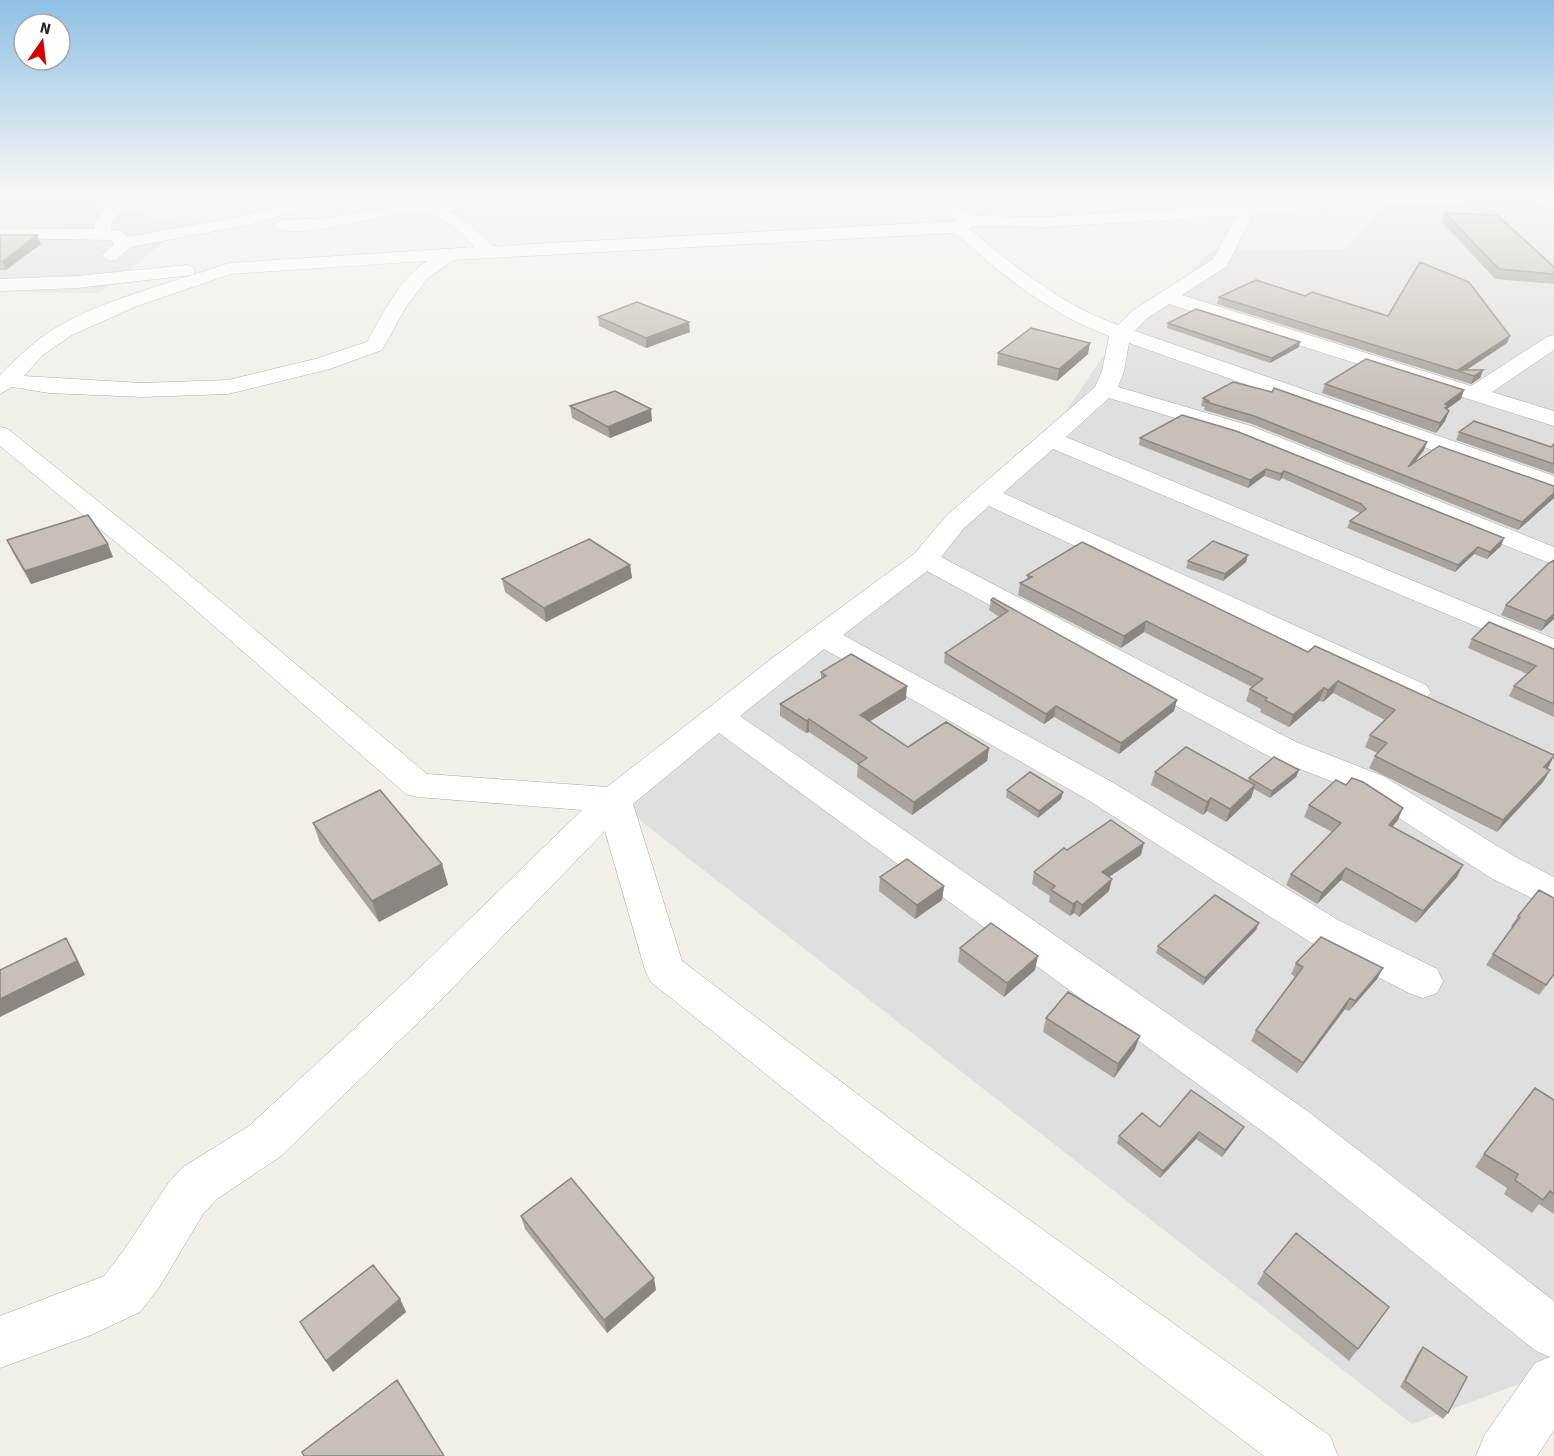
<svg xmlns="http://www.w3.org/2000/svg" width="1554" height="1456" viewBox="0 0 1554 1456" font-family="'Source Sans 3',sans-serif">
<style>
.residential{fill:#e0dfdf}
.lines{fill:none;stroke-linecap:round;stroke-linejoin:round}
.minor-casing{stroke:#a9a9a9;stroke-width:1}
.minor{fill:#fff;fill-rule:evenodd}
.wall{fill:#aba49e}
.shaded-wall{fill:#8b8681}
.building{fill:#c7bfb8;stroke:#8b8681;stroke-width:1.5}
</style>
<rect width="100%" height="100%" fill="#f2efe9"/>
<!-- residential -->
<path class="residential" d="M0,195H67L185,225L100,293L0,292Z
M1397,195H1554V1371L1412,1424L614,800L995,501L1024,474L1101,359L1212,250L1344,249Z"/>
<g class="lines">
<defs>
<path id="minor" d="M116,195H133L112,223L111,230L121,231L128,237L246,215L316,195H342L340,198L248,225L131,247L116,260L110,261L101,256L114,244L111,240L0,238V228L94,229V222Z
M407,195L436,204L472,195H499L497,198L450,211L467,222L493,246L958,221L912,195H933L974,216L1047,217L1373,195H1479C1471,205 1446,203 1435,203C1374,201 1313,210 1253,215L1227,266L1182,295L1471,386L1547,337L1554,335V350L1492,392L1554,411V426L1169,304L1146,319L1135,331L1554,476V493L1129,343L1124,371L1118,387L1251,426L1554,547V565L1235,436L1109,398L1066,437L1554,639V659L1053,449L1003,493L1426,685L1431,692L1426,699L1415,702L1404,699L989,506L964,528L941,557L1296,742L1383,776L1517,858L1554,877V909L1491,878L1359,792L1272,758L927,571L843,635L1112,782L1338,920L1437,969L1443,981L1437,993L1423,998L1409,993L1310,942L1088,800L824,649L740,716L1306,1110L1554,1301V1430L1537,1456H1476L1484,1436L1535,1363L1550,1357L1536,1351L1274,1140L719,733L633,804L682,961L914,1137L1330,1436L1338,1456H1264L882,1167L651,982L645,970L605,831L435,1006L281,1156L217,1199L203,1214L160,1286L140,1312L91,1335L0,1368V1316L104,1276L124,1250L169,1182L183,1167L249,1126L405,982L582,810L418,797L406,794L159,578L0,446V427L8,429L179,566L427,774L607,787L771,659L915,553L946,516L1095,387L1102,371L1109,336C1051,315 1001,274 955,233L454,260L428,278L406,307L382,350L330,369L228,394L142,397L49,393L12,387L0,394V375C18,357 35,340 57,327C98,303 147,290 192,275L77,288L0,291V279L77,276L186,265L193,267L195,271L193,275L229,263L474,247C462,234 445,217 426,212C403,206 288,246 272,225L281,220L328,218L405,205L399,200ZM1236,216L1213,259L1132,311L1118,325C1063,306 1014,266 970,229L974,226L1047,227ZM427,261C399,280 383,313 367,342L315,359L228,380L142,383L24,376L43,355L72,335L137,306L231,274Z
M1523,195H1546L1554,198V209L1525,198Z"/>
</defs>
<!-- minor casing -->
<use href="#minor" class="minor-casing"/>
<!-- minor -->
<use href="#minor" class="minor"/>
</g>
<!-- wall -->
<path class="wall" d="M1445,213L1554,267V284L1495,279L1442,222Z
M0,235L41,244L6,270H0Z
M1305,296L1388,316L1507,343L1466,370H1483L1480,378L1471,384L1217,304L1219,297Z
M598,317L690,332L646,348L599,326Z
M1168,323L1299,347L1270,363L1167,328Z
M998,353L1088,354L1057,381L997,365Z
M1325,384L1461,399L1447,409V410L1449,411L1445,421L1436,433L1322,393Z
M1203,398L1427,442L1424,450L1414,463L1554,486V498L1518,530L1252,424L1204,410L1205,407L1201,406Z
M570,406L652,421L610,438L572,418Z
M1182,415L1501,546L1487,559L1474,554L1455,572L1347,528L1350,521L1360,513L1358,512L1282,478L1279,481L1264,476L1248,488L1139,445L1140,438Z
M1459,432L1551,447L1554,444V474L1456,440Z
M7,540L113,557L31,584L13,553Z
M1082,542L1547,768L1550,770L1543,782L1497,832L1369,768L1375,756L1377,753L1365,747L1370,735L1385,720L1333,693L1323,702L1319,701L1289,727L1260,712L1261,709L1246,701L1250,689L1252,687L1144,632L1121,648L1018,595L1020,583L1027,580V575Z
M1188,561L1246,562L1223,581L1186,568Z
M630,565L632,578L546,622L505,592L502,579Z
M991,600L1174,711L1119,754L1054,717L1044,724L944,663L945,653L999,617L989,610Z
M1506,605L1554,619L1541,631L1501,615Z
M1472,639L1554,649V717L1509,696L1514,686L1527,674L1468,648Z
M821,672L906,699L869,722L908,747L989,748L987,761L912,815L857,777L858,765L809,732L806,733L780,716V704L821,679Z
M1299,770L1296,777L1270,798L1254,789L1251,798L1226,822L1207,811L1203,815L1151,785L1155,772L1248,781L1249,778Z
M1007,790L1063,792L1061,799L1038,818L1006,797Z
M1309,805L1398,820L1392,827L1457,877L1416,923L1341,880L1317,904L1286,885L1291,874L1332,832L1304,817Z
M313,823L442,864L448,885L379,922L320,843Z
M1067,850L1141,855L1109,877V891L1079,917L1074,913L1070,916L1049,902L1050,896L1032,884L1034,872Z
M880,877L944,886L942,900L915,919L879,891Z
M1554,898V975L1539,995L1486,965L1493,954L1513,927L1511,926L1518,916Z
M1256,930L1203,985L1156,953L1158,946Z
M960,948L1035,970L1004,997L958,962Z
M1296,963L1383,968L1377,979L1349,1011L1345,1009L1297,1073L1251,1041L1256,1030L1295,977L1291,974Z
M1046,1018L1135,1049L1114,1078L1043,1032Z
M1554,1100V1214L1539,1204L1532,1213L1504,1194L1507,1188L1475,1167L1484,1154Z
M1160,1127L1240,1133L1222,1157L1196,1139L1160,1178L1117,1143L1119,1136Z
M521,1216L656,1290L607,1333L525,1229Z
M1264,1272L1389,1307L1349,1361L1257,1284Z
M400,1299L406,1312L333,1372L300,1322Z
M1423,1347L1448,1413L1443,1419L1400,1387L1418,1353Z"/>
<!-- shaded-wall -->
<path class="shaded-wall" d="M37,235L41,244L6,270L3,261Z
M689,322L690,332L646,348V338Z
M1510,336L1507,343L1462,373L1458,370Z
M1300,342L1299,347L1270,363L1272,358Z
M1090,343L1088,354L1057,381L1059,369Z
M1483,370L1480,378L1471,384L1474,376Z
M1464,390L1461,399L1447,409L1445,415V404Z
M651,409L652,421L610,438L608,427Z
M1449,411L1445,421L1436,433L1440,423Z
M1427,442L1424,450L1405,475L1408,467Z
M1266,469L1264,476L1248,488L1250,480Z
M1284,471L1282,478L1279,481L1281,474Z
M1554,493V498L1518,530L1522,522Z
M1504,538L1501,546L1487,559L1490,552Z
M108,544L113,557L31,584L25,571Z
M1478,547L1474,554L1455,572L1458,565Z
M1248,555L1246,562L1223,581L1225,574Z
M630,565L632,578L546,622L544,608Z
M1554,614V619L1541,631L1546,621Z
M1146,621L1144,632L1121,648L1124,636Z
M1338,681L1333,693L1323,702L1328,690Z
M907,686L906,699L859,728L860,715Z
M1324,688L1319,701L1289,727L1293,715Z
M1177,700L1174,711L1119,754L1121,743Z
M1056,706L1054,717L1044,724L1046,714Z
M809,719V732L806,733L807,721Z
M989,748L987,761L912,815L914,802Z
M1554,756L1548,768L1537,779L1544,767Z
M1299,770L1296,777L1270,798L1272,791Z
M1550,770L1543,782L1497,832L1503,820Z
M1255,785L1251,798L1226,822L1230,809Z
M1063,792L1061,799L1038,818L1039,811Z
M1211,798L1207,811L1203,815L1207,802Z
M1403,808L1398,820L1383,837L1389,825Z
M1144,843L1141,855L1099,884L1102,872Z
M442,864L448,885L379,922L372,901Z
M1463,865L1457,877L1416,923L1423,911Z
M1346,868L1341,880L1317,904L1322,893Z
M1112,879L1109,891L1079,917L1082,905Z
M944,886L942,900L915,919L917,905Z
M1077,901L1074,913L1070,916L1073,904Z
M1259,923L1256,930L1203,985L1205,978Z
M66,938L74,952L85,975L0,1017V999Z
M1038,956L1035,970L1004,997L1007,983Z
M1383,968L1377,979L1349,1011L1355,1001Z
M1350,998L1345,1009L1297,1073L1303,1063Z
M1140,1036L1135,1049L1114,1078L1118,1064Z
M1244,1127L1240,1133L1222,1157L1225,1150Z
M1199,1132L1196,1139L1160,1178L1163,1171Z
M654,1278L656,1290L607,1333L604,1320Z
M400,1299L406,1312L333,1372L326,1361Z"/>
<!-- building -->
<path class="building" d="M1445,213L1497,215L1554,267V274L1499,269Z
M0,235H37L3,261H0Z
M1420,262L1469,282L1510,336L1458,370H1483L1474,376L1219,297L1256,280L1305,296L1312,292L1388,316Z
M637,302L689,322L646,338L598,317Z
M1196,309L1300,342L1272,358L1168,323Z
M1031,328L1090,343L1059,369L998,353Z
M1366,359L1464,390L1445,404L1449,406L1445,408L1449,411L1440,423L1325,384Z
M1233,382L1272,392L1274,388L1427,442L1408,467L1439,446L1554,486V493L1522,522L1254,416L1206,402L1209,401L1203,398Z
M615,391L651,409L608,427L570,406Z
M1182,415L1236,431L1504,538L1490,552L1478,547L1458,565L1350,521L1366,509L1361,504L1284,471L1281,474L1266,469L1250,480L1140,438Z
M1474,421L1551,447L1554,444V464L1459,432Z
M88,515L108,544L25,571L7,540Z
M589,539L630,565L544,608L502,579Z
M1213,541L1248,555L1225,574L1188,561Z
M1082,542L1308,652L1315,646L1554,755V756L1544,767L1550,770L1503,820L1375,756L1387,743L1370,735L1395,710L1338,681L1328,690L1324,688L1293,715L1265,700L1267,698L1250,689L1263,679L1146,621L1124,636L1020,583L1032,577L1027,575Z
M1554,560V614L1546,621L1506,605L1549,563Z
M993,598L1177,700L1121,743L1056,706L1046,714L945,653L1008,611L991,600Z
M1489,622L1554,649V704L1514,686L1536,666L1472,639Z
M851,654L907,686L860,715L908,747L946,722L989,748L914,802L858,764L867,758L809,719L807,721L780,704L826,676L821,672Z
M1186,747L1255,785L1230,809L1211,798L1207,802L1155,772Z
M1274,757L1299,770L1272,791L1249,778Z
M1030,772L1063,792L1039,811L1007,790Z
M1352,778L1363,782L1403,808L1389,825L1463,865L1423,911L1346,868L1322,893L1291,874L1341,823L1309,805L1336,780L1346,785Z
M380,790L442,864L372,901L313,823Z
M1111,820L1144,843L1102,872L1112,879L1082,905L1077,901L1073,904L1051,890L1055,886L1034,872L1064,848L1067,850Z
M907,859L944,886L917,905L880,877Z
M1539,890L1554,898V974L1546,985L1493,954L1520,917L1518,916Z
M1215,895L1259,923L1205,978L1158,946Z
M991,923L1038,956L1007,983L960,948Z
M1321,937L1383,968L1355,1001L1350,998L1303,1063L1256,1030L1303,967L1296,963Z
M66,938L77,961L0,999V970Z
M1068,992L1140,1036L1118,1064L1046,1018Z
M1535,1088L1554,1100V1194L1550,1191L1543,1200L1515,1180L1518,1174L1484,1154Z
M1191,1090L1244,1127L1225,1150L1199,1132L1163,1171L1119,1136L1142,1113L1160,1127Z
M571,1178L654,1278L604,1320L521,1216Z
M1296,1233L1389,1307L1358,1349L1264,1272Z
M373,1265L400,1299L326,1361L300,1322Z
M1423,1347L1467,1377L1448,1413L1405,1381Z
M397,1380L444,1456H304L302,1452Z"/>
<!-- sky -->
<linearGradient id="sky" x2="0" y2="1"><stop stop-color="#8fc0e4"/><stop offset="0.49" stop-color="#f9f8f5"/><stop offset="1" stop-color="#f9f8f5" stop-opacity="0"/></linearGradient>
<rect width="1554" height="399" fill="url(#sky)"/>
<!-- north arrow -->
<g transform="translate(42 42) rotate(14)"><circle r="28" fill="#ffffff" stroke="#a7a7a7" stroke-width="1.5"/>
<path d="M0-4.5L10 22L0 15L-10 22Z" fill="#d40000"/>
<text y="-9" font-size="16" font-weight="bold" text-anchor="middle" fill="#222222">N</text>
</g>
</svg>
